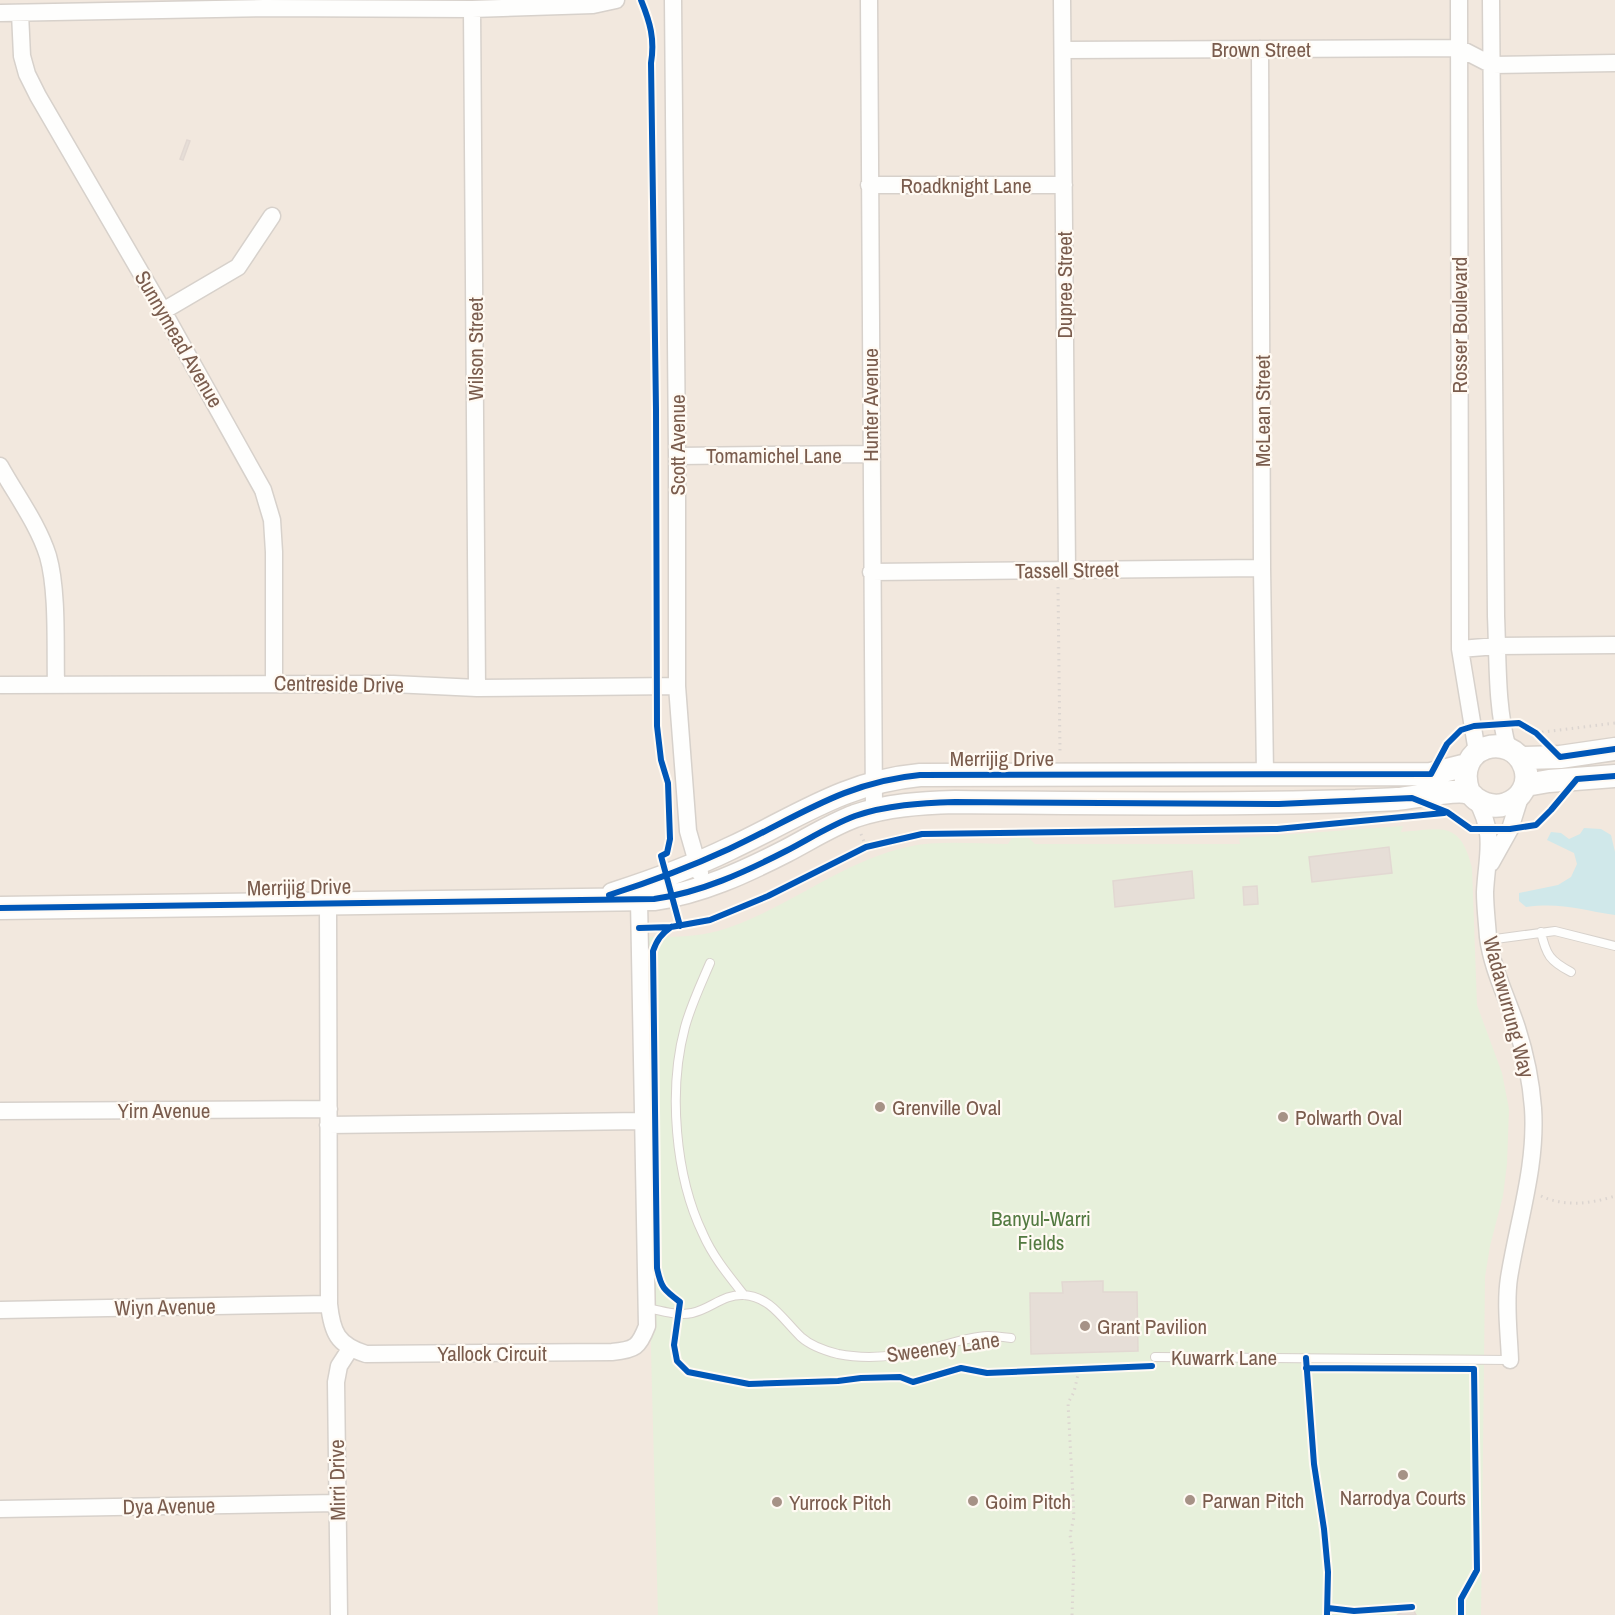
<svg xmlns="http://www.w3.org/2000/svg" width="1615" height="1615" viewBox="0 0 1615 1615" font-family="'Archivo Narrow',sans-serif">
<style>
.residential{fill:#f2e8de}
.green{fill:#e7f0db}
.water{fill:#d0e8ea}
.building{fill:#e6ded7;stroke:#e2d8d2;stroke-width:1.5}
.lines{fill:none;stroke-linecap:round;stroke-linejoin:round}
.lane-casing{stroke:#d7d1cb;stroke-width:10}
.street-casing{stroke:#d7d1cb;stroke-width:19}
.secondary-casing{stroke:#d9d2cb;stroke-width:25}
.path{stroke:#dcd5d0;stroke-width:3;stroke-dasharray:1.5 4.5;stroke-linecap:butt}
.lane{stroke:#fefefd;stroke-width:8}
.street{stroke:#fefefd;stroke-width:16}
.secondary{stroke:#fefefd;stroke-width:22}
.cycleway-casing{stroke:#fffaf3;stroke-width:10}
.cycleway{stroke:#0057b8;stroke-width:6}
.poi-dot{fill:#a69286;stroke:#fffaf3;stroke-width:2}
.labels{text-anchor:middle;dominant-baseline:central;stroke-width:4.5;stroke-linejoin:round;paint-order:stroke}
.street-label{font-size:21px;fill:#7a5c4d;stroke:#fffaf3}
.poi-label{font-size:21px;fill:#7a5c4d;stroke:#fffaf3;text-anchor:start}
.park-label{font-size:21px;fill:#537a41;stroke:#fffaf3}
</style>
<rect width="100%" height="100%" fill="#f9f5f0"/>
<!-- residential -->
<path class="residential" d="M0,0H1615V1615H0Z"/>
<!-- green -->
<path class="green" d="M1403,826L1401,832C1442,829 1460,820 1472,868L1477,1005L1502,1073L1509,1109L1507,1164L1503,1196L1490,1246L1485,1277L1481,1615H658L640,937C665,937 692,938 718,931C783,912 840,862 907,847C939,840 975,844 1008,844L1014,835L1025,834L1035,844H1240L1239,838Z"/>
<!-- water -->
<path class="water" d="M1584,828L1601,829L1611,835L1615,852V915C1581,910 1561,902 1526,907L1519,901V893L1558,885L1571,877L1577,864L1574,853L1547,840L1551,832L1561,833L1569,839L1580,834Z"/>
<!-- building -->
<path class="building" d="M187,140L190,141L183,160L180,159Z
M1389,847L1392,873L1312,882L1309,857Z
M1192,871L1194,898L1115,907L1113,881Z
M1257,886L1258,904L1244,905L1243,887Z
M1103,1281V1292H1137L1138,1351L1031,1354L1030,1293H1063L1062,1282Z
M1412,1607L1416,1615H1397Z"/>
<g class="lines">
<defs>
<path id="lane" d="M1541,932C1546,955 1550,961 1571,972
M1488,940L1555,931L1615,946
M710,963C701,984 691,1005 685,1027C668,1090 675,1176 703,1234C713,1257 729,1276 744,1295
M647,1308C661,1311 678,1316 692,1313C711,1309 723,1294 744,1295C771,1297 783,1320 801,1337C811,1346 826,1351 838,1354C868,1360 900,1356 929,1349C949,1344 968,1337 988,1336C995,1336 1003,1337 1011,1338
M1155,1357L1510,1360"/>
<path id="street" d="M673,0L677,456V686L688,831L700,873
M869,0L874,811
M1062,0L1067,570
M1459,0L1460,649L1477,752
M1491,0L1496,616C1498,660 1496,707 1508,749
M472,9L477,688
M0,13L264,8L472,9L593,5L616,0
M20,13L22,56L27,74L38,96L163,311L263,490L272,520L274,552V683
M1260,49L1262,568L1265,773
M1063,50L1459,48L1492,65L1615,63
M869,185H1064
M163,311L238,267L272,216
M677,456L871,454
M0,466C16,495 38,524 48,556C58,591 55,647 56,685
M871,572L1262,568
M1460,649L1497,646L1615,645
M0,685L393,684L477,688L677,686
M1476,799C1496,835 1487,854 1485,892C1485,907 1487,922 1488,937C1492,969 1507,997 1517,1028C1525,1053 1531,1081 1533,1108C1537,1166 1518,1221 1509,1278C1505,1304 1509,1333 1510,1360
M1491,863L1510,829L1521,794
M328,903L329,1304C332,1332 337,1345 366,1354L612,1352C635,1350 639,1347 647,1326L639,900
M0,1111L329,1109
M328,1125L643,1121
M0,1310L329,1304
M0,1509L337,1503
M339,1615L336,1382L339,1366L350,1349"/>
<path id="secondary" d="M1520,758L1560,757L1615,749
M1526,785L1549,781L1615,776
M613,894C653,881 692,867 729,849C796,818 844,782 920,775L1431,774L1467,765
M0,908L654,899C700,893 745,872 786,851C809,839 831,825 855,816C887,805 921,803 955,802C1088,803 1222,805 1356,801C1369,800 1383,800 1397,799C1412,798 1457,788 1469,793C1472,794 1473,797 1476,799C1485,805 1495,808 1506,804C1521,799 1530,784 1525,768C1513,730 1451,744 1469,793"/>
</defs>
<!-- lane casing -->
<use href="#lane" class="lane-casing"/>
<!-- street casing -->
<use href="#street" class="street-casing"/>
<!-- secondary casing -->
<use href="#secondary" class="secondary-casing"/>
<!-- path -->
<path class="path" d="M1058,587L1060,752
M1536,733L1615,723
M861,834L866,847
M1541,1196C1565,1207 1590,1204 1615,1196
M1072,1615L1074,1559L1070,1535L1074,1517L1068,1403L1074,1392L1079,1370
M1461,1615V1599L1477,1570L1474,1372"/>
<!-- lane -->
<use href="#lane" class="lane"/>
<!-- street -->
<use href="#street" class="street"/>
<!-- secondary -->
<use href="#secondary" class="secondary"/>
<defs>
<path id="cycleway" d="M641,0C650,22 655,39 651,63L656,409L657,726L661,760L668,783L670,839L667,853L661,856L680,926
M609,895C650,882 690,867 729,849C796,818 844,782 920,775L1431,774L1447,744L1461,730L1474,726L1519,723L1536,733L1560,757L1615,749
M0,908L654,899C700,893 745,872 786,851C809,839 831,825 855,816C887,805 921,803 955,802L1279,804L1412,798L1447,812L1471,829H1510L1536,825L1551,810L1577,779L1615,776
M671,927C661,934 657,940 653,951L657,1268C661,1288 664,1290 680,1302L674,1345L677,1361L688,1372L749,1384L838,1381L861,1378L900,1377L913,1382L961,1368L987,1373L1152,1366
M639,928L671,927L710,920L768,896L866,847L922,834L1277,829L1444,813
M1306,1358L1314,1464L1324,1529L1328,1572L1327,1615
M1306,1368L1474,1369L1477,1570L1461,1599V1615
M1328,1608L1354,1611L1412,1607"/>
</defs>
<!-- cycleway casing -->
<use href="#cycleway" class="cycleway-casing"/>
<!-- cycleway -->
<use href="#cycleway" class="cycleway"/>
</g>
<!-- markers -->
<g class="poi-dot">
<circle cx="880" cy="1107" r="6"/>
<circle cx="1283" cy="1117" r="6"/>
<circle cx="1085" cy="1326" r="6"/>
<circle cx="1403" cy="1475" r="6"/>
<circle cx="1190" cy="1500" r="6"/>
<circle cx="973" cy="1501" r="6"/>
<circle cx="777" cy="1502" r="6"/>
</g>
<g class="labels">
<!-- street labels -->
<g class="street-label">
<text x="1261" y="49">Brown Street</text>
<text x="966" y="185">Roadknight Lane</text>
<text transform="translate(1064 285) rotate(-90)">Dupree Street</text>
<text transform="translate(1459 325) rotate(-90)">Rosser Boulevard</text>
<text transform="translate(179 339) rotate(60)">Sunnymead Avenue</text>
<text transform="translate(475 349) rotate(-90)">Wilson Street</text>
<text transform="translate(870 405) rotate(-90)">Hunter Avenue</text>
<text transform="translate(1262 411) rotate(-90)">McLean Street</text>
<text transform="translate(677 445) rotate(-90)">Scott Avenue</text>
<text x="774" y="455">Tomamichel Lane</text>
<text transform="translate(1067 570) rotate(-1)">Tassell Street</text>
<text transform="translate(339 684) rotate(1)">Centreside Drive</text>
<text x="1002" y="758">Merrijig Drive</text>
<text transform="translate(299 887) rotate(-1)">Merrijig Drive</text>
<text transform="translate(1509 1007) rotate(75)">Wadawurrung Way</text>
<text x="164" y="1110">Yirn Avenue</text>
<text transform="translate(165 1307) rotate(-1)">Wiyn Avenue</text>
<text transform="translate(943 1347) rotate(-8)">Sweeney Lane</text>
<text x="492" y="1353">Yallock Circuit</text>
<text x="1224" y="1357">Kuwarrk Lane</text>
<text transform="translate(337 1480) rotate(-91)">Mirri Drive</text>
<text transform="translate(169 1506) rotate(-1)">Dya Avenue</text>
</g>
<!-- poi labels -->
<g class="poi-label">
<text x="892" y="1107">Grenville Oval</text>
<text x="1295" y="1117">Polwarth Oval</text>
<text x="1097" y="1326">Grant Pavilion</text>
<text x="1403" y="1497" text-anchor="middle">Narrodya Courts</text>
<text x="1202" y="1500">Parwan Pitch</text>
<text x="985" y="1501">Goim Pitch</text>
<text x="789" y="1502">Yurrock Pitch</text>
</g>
<!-- park labels -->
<g class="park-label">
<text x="1041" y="1218">Banyul-Warri<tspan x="1041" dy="24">Fields</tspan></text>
</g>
</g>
</svg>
